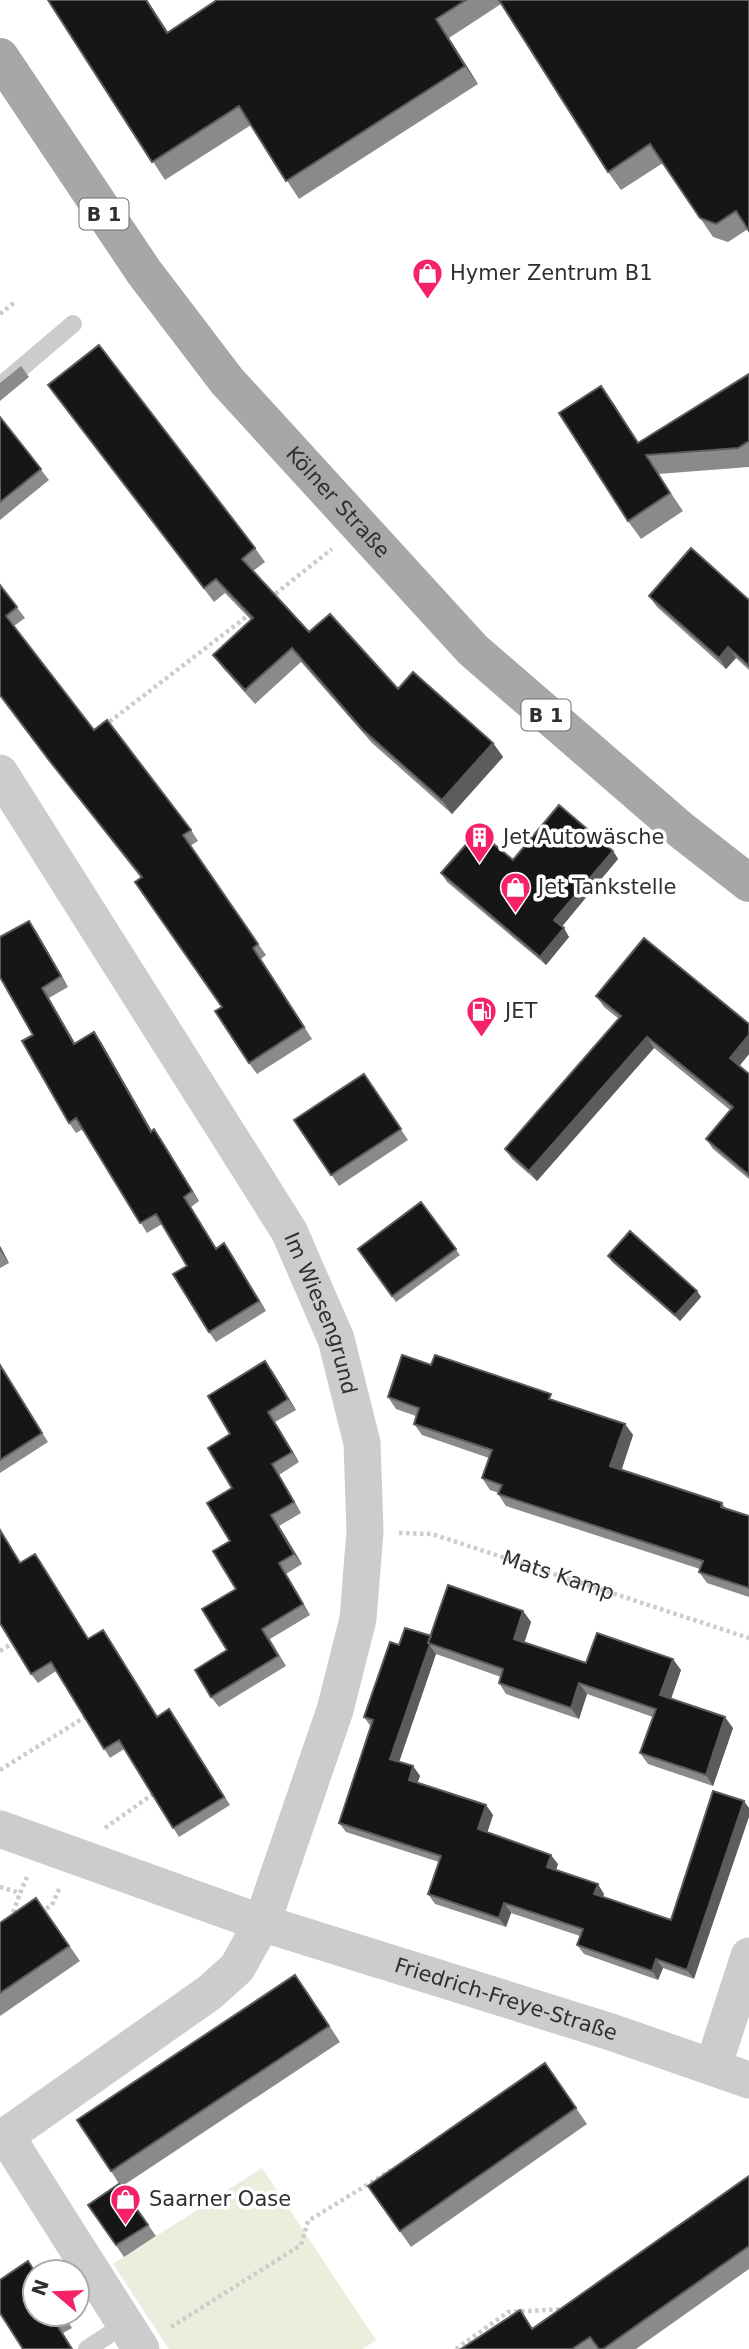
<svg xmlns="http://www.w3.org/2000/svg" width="749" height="2349" viewBox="0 0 749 2349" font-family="'DejaVu Sans',sans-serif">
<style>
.green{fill:#eaeedc}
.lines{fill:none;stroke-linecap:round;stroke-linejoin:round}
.path{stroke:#ccc;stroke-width:4.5;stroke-dasharray:3.5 3.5;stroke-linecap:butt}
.lane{stroke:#ccc;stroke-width:18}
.street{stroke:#ccc;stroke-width:37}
.primary{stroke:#a7a7a7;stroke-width:38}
.wall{fill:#8a8a8a}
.shaded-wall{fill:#5c5c5c}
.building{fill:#161616;stroke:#5c5c5c;stroke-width:2}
.labels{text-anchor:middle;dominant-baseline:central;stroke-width:7;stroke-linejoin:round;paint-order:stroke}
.shield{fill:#fff;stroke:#6d6d6d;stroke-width:2}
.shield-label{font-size:19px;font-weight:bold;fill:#2f2f2f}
.poi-label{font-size:21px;fill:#2f2f2f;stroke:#fff;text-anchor:start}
.street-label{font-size:21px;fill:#2f2f2f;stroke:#fff}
</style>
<rect width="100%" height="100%" fill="#fff"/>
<!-- green -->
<path class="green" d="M262,2168L376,2340L363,2349H169L113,2264Z"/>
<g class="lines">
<!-- path -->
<g class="path">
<path d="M0,314L15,302"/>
<path d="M270,598L332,549"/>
<path d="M104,726L250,614"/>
<path id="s1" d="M399,1533L432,1534L749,1638"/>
<path d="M0,1651L13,1643"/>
<path d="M0,1770L85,1717"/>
<path d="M105,1828L153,1794"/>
<path d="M0,1887L20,1893L27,1877"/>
<path d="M40,1912L52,1905L60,1887"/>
<path d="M11,1919L20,1893"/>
<path d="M171,2327L301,2245L308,2221L393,2169"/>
<path d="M456,2349L508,2312L565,2309"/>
</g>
<!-- lane -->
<path class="lane" d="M0,386L73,324
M87,2349L125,2324"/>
<!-- street -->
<g class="street">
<path id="s2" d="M0,773L289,1231L336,1339L362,1443L365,1531L358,1619L335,1710L262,1923L237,1968L209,1993L0,2140"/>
<path id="s3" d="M0,1829L262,1923L611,2032L749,2080"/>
<path d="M713,2067L749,1956"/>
<path d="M6,2136L141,2349"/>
</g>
<!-- primary -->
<path class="primary" id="s4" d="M0,57L144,272L227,381L473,650L681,830L749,883"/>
</g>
<!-- wall -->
<path class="wall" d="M48,0H147L168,32L217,0H749L748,229L728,242L713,237L663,163L621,190L608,172L501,4L449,38L478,84L299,199L251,125L165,180Z
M21,366L29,377L0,401V383Z
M749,374V467L658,474L683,511L641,539L628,521L601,386L639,443Z
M48,385L255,548L265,562L253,571L309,632L398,689L493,743L503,757L452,814L372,743L301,662L255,704L223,668L213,655L251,620L225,593L214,602Z
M0,417L49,480L0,520Z
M0,585L25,618L14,626L94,730L191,830L198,841L190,846L266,955L261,959L312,1039L257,1074L249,1063L222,1007L141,878L60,775L0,696Z
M649,596L749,600V670L736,658L726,669L657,607Z
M613,851L618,859L561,926L569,937L546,965L447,882L441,873L513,860Z
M36,931L68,987L49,998L75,1043L94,1032L101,1042L152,1131L161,1139L199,1201L191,1207L216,1248L224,1243L266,1311L216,1342L209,1332L187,1266L162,1224L147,1233L83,1129L76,1133L69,1123L33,1035Z
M596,996L749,1054L739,1066L749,1074V1179L713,1149L706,1139L730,1110L654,1048L537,1181L512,1159L505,1149L619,1019L604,1007Z
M364,1074L408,1140L339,1186L294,1120Z
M421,1202L460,1255L396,1302L358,1249Z
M0,1246L9,1263L0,1268Z
M608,1256L697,1291L701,1297L680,1321L612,1262Z
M265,1361L296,1410L275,1422L299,1462L279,1475L301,1513L279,1526L302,1564L286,1574L310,1615L270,1639L286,1666L219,1707L211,1697L227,1650L236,1589L230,1541L232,1488L230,1434Z
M0,1364L48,1442L0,1473Z
M431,1365L556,1401L625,1424L633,1435L621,1470L722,1503L726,1509L749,1516V1597L707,1583L699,1572L700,1569L506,1506L498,1494L499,1493L490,1490L482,1478L489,1458L422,1435L414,1424L416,1416L396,1409L388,1397Z
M21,1563H41L88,1639L109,1638L157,1717H175L230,1805L179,1837L124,1749L110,1758L56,1671L38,1683L31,1674Z
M523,1611L531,1622L524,1642L586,1663L681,1670L671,1699L733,1728L713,1786L648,1764L640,1753L653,1717L587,1694L579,1719L506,1694L499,1683L501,1677L436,1654L399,1762L413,1766L420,1776L417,1783L486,1805L493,1815L487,1833L558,1864L556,1870L604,1894L603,1897L671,1920L694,1979L663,1968L658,1980L584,1954L577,1945L580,1936L511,1913L506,1927L435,1904L428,1894L439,1862L346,1832L339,1823L371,1727L364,1717L399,1645Z
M36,1898L80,1961L0,2016V1923Z
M306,1990L340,2042L121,2187L111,2171Z
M545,2063L587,2124L411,2247L368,2186Z
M749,2176V2269L636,2349H461L533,2329Z
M119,2184L156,2236L124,2257L88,2205Z
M35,2314H63L72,2328L63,2333L73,2349H23Z"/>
<!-- shaded-wall -->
<path class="shaded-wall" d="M146,0H147L180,51L167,33Z
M436,19L449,38L478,84L465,66Z
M601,386L614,404L646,455Z
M728,647L736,658L726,669L719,658Z
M493,743L503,757L452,814L442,800Z
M613,851L618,859L560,929L554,920Z
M29,921L36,931L68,987L61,976Z
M564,928L569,937L546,965L540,957Z
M42,988L49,998L81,1054L74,1044Z
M94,1032L101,1042L158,1142L151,1132Z
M749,1035V1054L737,1069L730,1058Z
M647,1037L654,1048L537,1181L529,1171Z
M154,1129L161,1139L199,1201L192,1191Z
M224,1243L231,1253L266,1311L259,1301Z
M0,1246L9,1263L0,1250Z
M697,1291L701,1297L680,1321L675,1315Z
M265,1361L273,1372L296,1410L288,1399Z
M268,1412L275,1422L299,1462L292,1452Z
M625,1424L633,1435L619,1478L610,1466Z
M272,1464L279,1475L301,1513L294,1502Z
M271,1515L279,1526L302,1564L294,1554Z
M279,1563L286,1574L310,1615L303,1604Z
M523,1611L531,1622L522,1650L514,1639Z
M429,1645L436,1654L397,1768L390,1759Z
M673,1659L681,1670L668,1707L660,1695Z
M579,1683L587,1694L579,1719L571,1708Z
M725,1717L733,1728L713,1786L706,1775Z
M413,1766L420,1776L415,1790L409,1780Z
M744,1801L749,1808V1817L694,1979L687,1970Z
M486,1805L493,1815L485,1839L478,1829Z
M551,1855L558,1864L554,1876L547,1867Z
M598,1884L604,1894L601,1903L594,1894Z
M504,1903L511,1913L506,1927L499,1918Z
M656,1959L663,1968L658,1980L652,1971Z"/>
<!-- building -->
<path class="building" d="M48,0H146L167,33L217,0H466L436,19L465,66L286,181L239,106L152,162Z
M499,0H749V231L736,211L716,224L700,218L650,144L608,172Z
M99,345L255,548L242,559L309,632L330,614L398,689L413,672L493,743L442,800L362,729L292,648L245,690L213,655L253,618L216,579L204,588L48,385Z
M749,374V441L738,448L646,455L670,493L628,521L559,413L601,386L638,443Z
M0,417L41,469L0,502Z
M691,548L749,600V666L728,647L719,658L649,596Z
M0,585L17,607L6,616L94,730L107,720L191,830L183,835L258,944L253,948L304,1027L249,1063L215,1011L222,1007L135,882L142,877L52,764L0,695Z
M559,805L613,851L554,920L564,928L540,957L441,873L478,831L513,860Z
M29,921L61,976L42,988L74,1044L94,1032L151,1132L154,1129L192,1191L184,1197L216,1249L224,1243L259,1301L209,1332L173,1274L187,1266L156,1214L140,1223L76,1118L69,1123L22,1041L33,1035L0,977V937Z
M644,938L749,1024V1035L730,1058L749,1074V1175L706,1139L733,1107L647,1037L529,1171L505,1149L621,1016L596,996Z
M364,1074L401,1129L331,1175L294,1120Z
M421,1202L456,1249L392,1296L358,1249Z
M630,1231L697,1291L675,1315L608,1256Z
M402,1355L431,1365L435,1355L551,1394L549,1399L625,1424L610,1466L722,1503L721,1507L749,1516V1588L699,1572L703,1561L498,1494L502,1485L482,1478L492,1450L414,1424L419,1408L388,1397Z
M265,1361L288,1399L268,1412L292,1452L272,1464L294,1502L271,1515L294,1554L279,1563L303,1604L262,1629L278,1656L211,1697L195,1670L227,1650L202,1609L236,1589L213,1551L230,1541L207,1503L232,1488L208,1448L230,1434L208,1396Z
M0,1365L42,1433L0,1460Z
M0,1530L20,1563L35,1554L88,1639L103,1630L157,1717L169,1709L224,1797L173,1828L119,1740L104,1749L51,1662L31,1674L0,1623Z
M448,1585L523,1611L514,1639L586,1663L597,1633L673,1659L660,1695L725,1717L706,1775L640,1753L656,1709L579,1683L571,1708L499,1683L503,1669L428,1643Z
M405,1628L431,1636L428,1643L430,1644L390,1759L413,1766L409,1780L486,1805L478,1829L551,1855L547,1867L598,1884L594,1894L671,1920L713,1791L744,1801L687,1970L656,1959L652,1971L577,1945L583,1929L504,1903L499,1918L428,1894L441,1856L339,1823L373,1720L364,1717L390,1642L399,1645Z
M36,1898L69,1946L0,1993V1923Z
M295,1975L329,2026L111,2171L77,2120Z
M545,2063L576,2108L400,2231L368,2186Z
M749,2176V2246L603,2349H599L590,2337L572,2349H461L520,2310L532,2329Z
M119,2184L148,2225L116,2245L88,2205Z
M28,2261L35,2272V2314H60L53,2319L72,2349H23L0,2313V2280Z"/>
<!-- icons -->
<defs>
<symbol id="shop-pin" viewBox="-11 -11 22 30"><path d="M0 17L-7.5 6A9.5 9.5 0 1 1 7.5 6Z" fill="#f52265" stroke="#fff"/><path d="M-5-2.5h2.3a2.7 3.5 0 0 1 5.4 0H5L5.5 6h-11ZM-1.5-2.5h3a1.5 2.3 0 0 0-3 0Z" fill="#fff"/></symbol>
<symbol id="building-pin" viewBox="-11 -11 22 30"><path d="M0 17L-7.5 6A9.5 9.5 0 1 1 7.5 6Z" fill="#f52265" stroke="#fff"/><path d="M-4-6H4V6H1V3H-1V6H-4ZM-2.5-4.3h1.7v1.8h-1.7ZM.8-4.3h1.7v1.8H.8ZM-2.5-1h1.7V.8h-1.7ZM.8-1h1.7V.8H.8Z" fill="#fff"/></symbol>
<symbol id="fuel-pin" viewBox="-11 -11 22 30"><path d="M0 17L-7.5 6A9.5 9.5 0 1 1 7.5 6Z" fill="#f52265" stroke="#fff"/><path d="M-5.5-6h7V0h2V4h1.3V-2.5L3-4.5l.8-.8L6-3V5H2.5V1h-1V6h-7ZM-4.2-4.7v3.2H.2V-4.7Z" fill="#fff"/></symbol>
</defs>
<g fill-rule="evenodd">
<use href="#shop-pin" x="410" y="256" width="35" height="47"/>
<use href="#building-pin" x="462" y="820" width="35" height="47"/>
<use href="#shop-pin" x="498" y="870" width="35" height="47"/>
<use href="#fuel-pin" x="464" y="994" width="35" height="47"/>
<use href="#shop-pin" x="108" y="2182" width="35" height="47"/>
</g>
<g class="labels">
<!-- shield labels -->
<g class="shield">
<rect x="79.5" y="198.5" width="49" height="31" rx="5"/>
<rect x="521.5" y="699.5" width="49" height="31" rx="5"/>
</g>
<g class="shield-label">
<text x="104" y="214">B 1</text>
<text x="546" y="715">B 1</text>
</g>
<!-- poi labels -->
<g class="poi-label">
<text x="450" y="273">Hymer Zentrum B1</text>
<text x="503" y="837">Jet Autowäsche</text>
<text x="538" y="887">Jet Tankstelle</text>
<text x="505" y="1011">JET</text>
<text x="149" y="2199">Saarner Oase</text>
</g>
<!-- street labels -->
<g class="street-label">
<text stroke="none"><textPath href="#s4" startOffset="560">Kölner Straße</textPath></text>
<text stroke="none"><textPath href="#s2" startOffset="630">Im Wiesengrund</textPath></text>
<text stroke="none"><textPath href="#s1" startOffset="166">Mats Kamp</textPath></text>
<text stroke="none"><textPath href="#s3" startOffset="534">Friedrich-Freye-Straße</textPath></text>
</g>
</g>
<!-- north arrow -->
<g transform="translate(56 2293) rotate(289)"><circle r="33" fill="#ffffff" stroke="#acacac" stroke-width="2"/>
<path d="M0-5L12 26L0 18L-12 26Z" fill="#f52265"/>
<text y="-10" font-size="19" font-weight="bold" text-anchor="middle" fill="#2f2f2f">N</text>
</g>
</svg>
